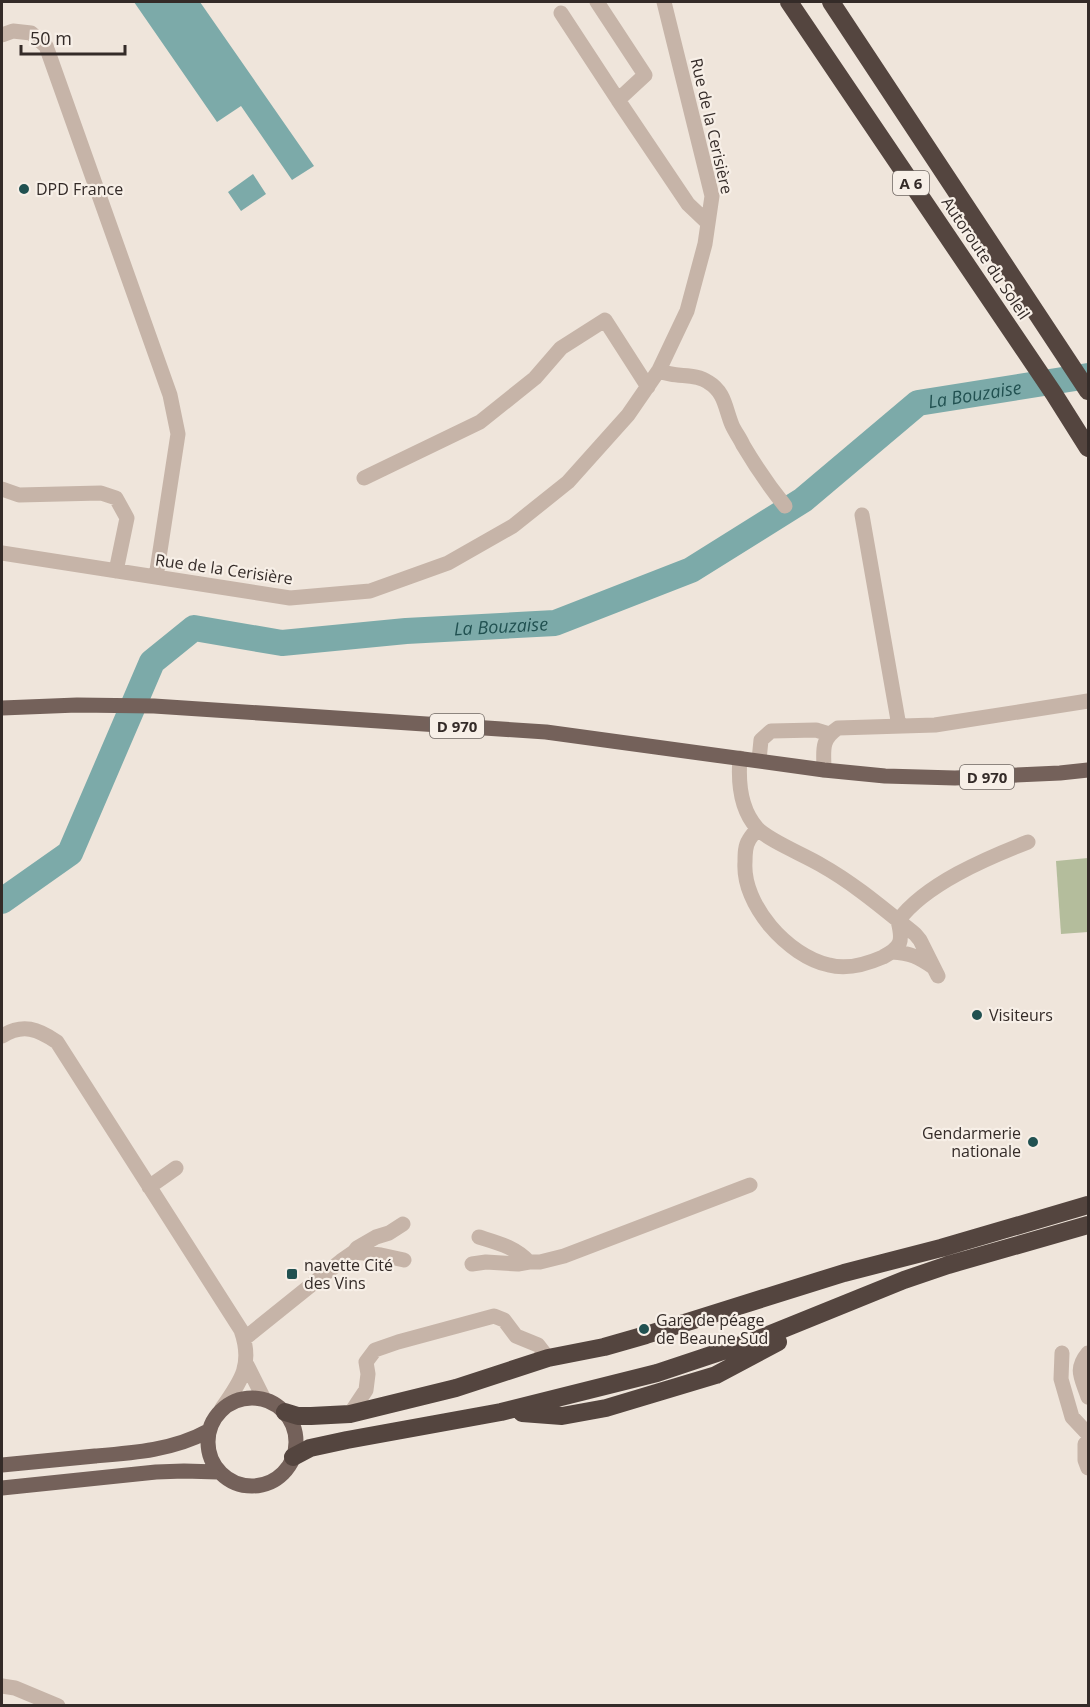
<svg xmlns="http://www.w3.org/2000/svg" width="1090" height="1707" viewBox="0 0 1090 1707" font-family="'Open Sans',sans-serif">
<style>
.green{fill:#b4bd9c}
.water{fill:#7caaa9}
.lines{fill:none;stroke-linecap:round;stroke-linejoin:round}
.river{stroke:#7caaa9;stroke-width:26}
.minor{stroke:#c6b4a8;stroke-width:15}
.major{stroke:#74615a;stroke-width:15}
.highway{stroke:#54453f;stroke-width:18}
.poi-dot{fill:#215151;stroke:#f7efe7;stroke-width:2}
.labels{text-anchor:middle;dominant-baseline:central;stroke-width:4.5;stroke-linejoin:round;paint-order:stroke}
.shield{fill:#f7efe7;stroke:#6e6661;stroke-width:1.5}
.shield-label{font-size:15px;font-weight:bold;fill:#342b28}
.street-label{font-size:16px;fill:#342b28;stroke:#f7efe7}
.poi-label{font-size:16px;fill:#342b28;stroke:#f7efe7;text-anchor:start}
.water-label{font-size:18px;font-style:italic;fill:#215151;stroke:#f7efe7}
</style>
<rect width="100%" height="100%" fill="#efe5db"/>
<!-- green -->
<path class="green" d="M1088,858V932L1061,934L1056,861Z"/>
<!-- water -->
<path class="water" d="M134,2H200L314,166L292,180L241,106L217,122Z
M253,174L266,194L241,211L228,192Z"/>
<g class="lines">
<!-- river -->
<path class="river" id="s1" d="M2,901L70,853L152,662L194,628L282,643L406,631L555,623L691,570L803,500L918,403L1088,376"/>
<!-- minor -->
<path class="minor" d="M597,2L645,75L618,100L688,204L708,223
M561,13L618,100
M2,35L13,31L31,33L46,46L170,395L178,434L156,577
M659,370C674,379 694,372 708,382C725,392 725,408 732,425C735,432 740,438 743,445C756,467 769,486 785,506
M364,478L480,422L535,378L561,348L605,320L648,387
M2,489L19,495L101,493L116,498L127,518L116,571
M862,515L899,726
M2,553L290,598L370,591L448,563L513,526L568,482L628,415L659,370L687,311L705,244L712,196L664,2
M740,758C738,782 740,809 757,828C769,841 805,855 821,865C855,884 885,910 915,934L920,940L938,976
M759,760L761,740L771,731L816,730L829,734
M824,770C824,751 820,740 838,728L935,725L1088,701
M757,829C755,832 751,836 749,840C745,846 745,854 745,862C742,905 788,956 829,965C847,970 867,964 883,957C902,947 903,941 898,921C925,884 987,858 1028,842
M892,952C911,953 918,957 933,967
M2,1036C23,1023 38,1029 57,1042L241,1330C253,1364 242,1380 222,1408
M149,1187L176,1168
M479,1237C498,1243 515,1247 529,1262
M354,1252L381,1255L404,1260
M472,1264L486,1262L518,1264L529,1262H540L564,1256L750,1185
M244,1339L341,1261L354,1252L357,1248L376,1237L389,1233L403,1224
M1062,1353L1061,1379L1072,1417L1088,1434
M1088,1353C1074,1370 1082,1378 1088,1397
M247,1365L264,1399
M350,1414L366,1390L368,1374L366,1362L375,1350L398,1342L494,1316L504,1320L516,1336L538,1345L548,1358
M1088,1441L1085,1444V1460L1088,1468
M2,1686L15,1688L58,1706"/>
<!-- major -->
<path class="major" d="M2,708L77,705L154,706L546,732L824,770L885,776L955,778L1060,773L1088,770
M208 1442a44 44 0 1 1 88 0a44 44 0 1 1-88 0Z
M2,1465C33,1462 64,1459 95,1456C133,1453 174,1450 208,1431
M2,1488L156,1472L184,1471L218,1472"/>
<!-- highway -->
<path class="highway" d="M789,2L1054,394L1088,448
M831,2L1088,391
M285,1412L298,1416H311L350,1414L456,1388L548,1358L604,1347L646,1335L844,1273L941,1248L1088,1205
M522,1413L562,1416L606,1408L716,1375L778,1342
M293,1457L310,1448L347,1440L501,1412L657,1373L756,1340L904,1280L948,1265L1088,1225"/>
</g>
<!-- markers -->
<g class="poi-dot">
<circle cx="24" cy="189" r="6"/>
<circle cx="977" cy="1015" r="6"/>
<circle cx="1033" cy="1142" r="6"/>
<rect x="286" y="1268" width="12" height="12" rx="3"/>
<circle cx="644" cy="1329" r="6"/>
</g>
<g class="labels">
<!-- shield labels -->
<g class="shield">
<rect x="893" y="171" width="36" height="24" rx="4.5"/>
<rect x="430" y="714" width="54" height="24" rx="4.5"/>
<rect x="960" y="765" width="54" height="24" rx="4.5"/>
</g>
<g class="shield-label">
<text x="911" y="183">A 6</text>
<text x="457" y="726">D 970</text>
<text x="987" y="777">D 970</text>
</g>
<!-- street labels -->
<g class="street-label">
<text transform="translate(712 126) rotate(77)">Rue de la Cerisière</text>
<text transform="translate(986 258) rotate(56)">Autoroute du Soleil</text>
<text transform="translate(224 569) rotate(8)">Rue de la Cerisière</text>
</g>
<!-- poi labels -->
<g class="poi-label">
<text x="36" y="189">DPD France</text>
<text x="989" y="1015">Visiteurs</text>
<text x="1021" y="1133" text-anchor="end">Gendarmerie<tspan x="1021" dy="18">nationale</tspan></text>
<text x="304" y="1265">navette Cité<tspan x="304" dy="18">des Vins</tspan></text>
<text x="656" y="1320">Gare de péage<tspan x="656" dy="18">de Beaune Sud</tspan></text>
</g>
<!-- water labels -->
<g class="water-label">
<text stroke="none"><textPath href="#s1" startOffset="1194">La Bouzaise</textPath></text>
<text stroke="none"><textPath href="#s1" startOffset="654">La Bouzaise</textPath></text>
</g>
</g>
<!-- border -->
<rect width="1090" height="1707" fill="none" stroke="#342b28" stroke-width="6"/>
<!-- scale -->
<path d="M21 45v9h104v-9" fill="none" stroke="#342b28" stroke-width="3"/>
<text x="30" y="45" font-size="18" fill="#342b28" stroke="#f7efe7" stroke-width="4.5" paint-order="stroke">50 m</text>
</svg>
